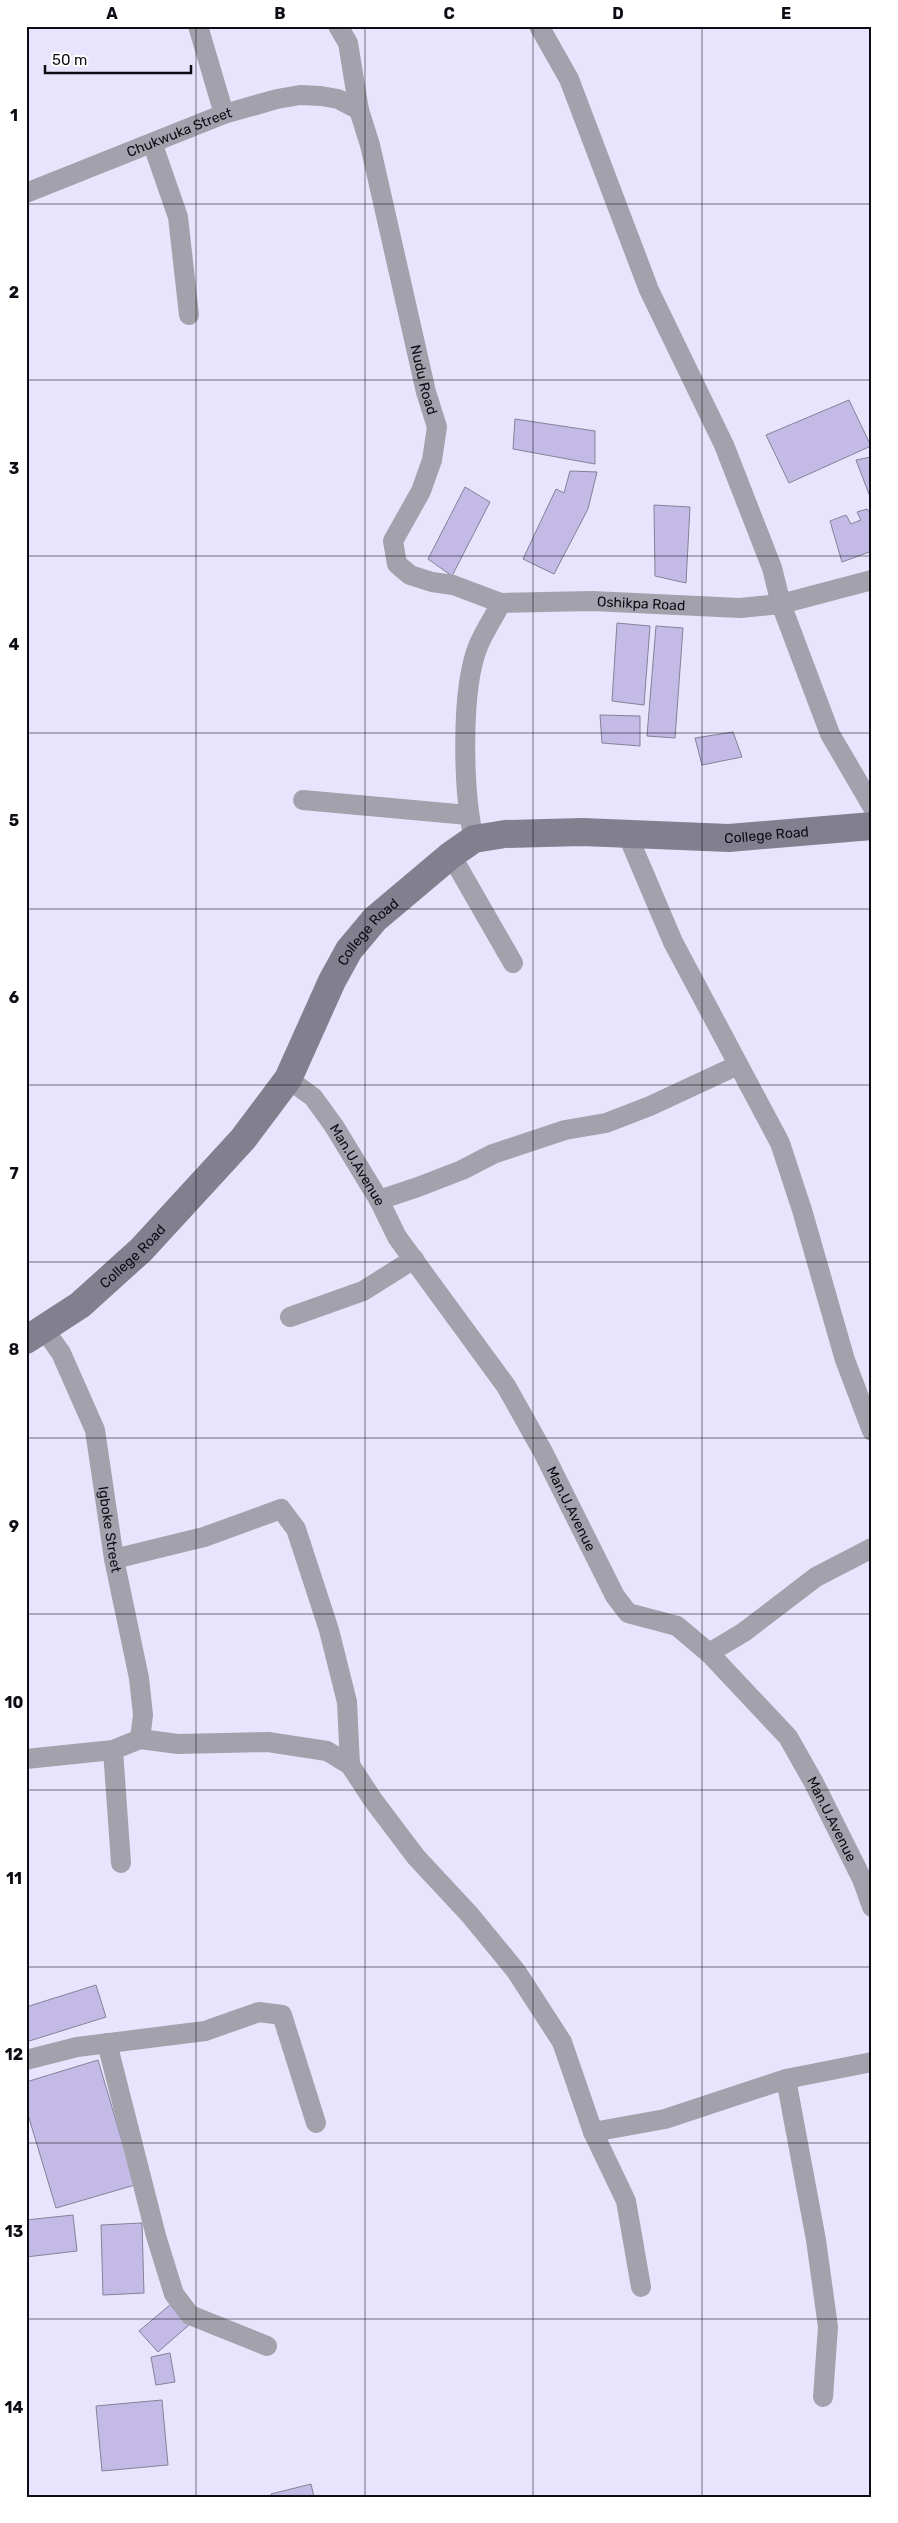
<svg xmlns="http://www.w3.org/2000/svg" width="898" height="2523" viewBox="0 0 898 2523" font-family="Rubik,sans-serif">
<style>
.building{fill:#c3bae6;stroke:#858197}
.lines{fill:none;stroke-linecap:round;stroke-linejoin:round}
.minor{stroke:#a3a1ac;stroke-width:20}
.secondary{stroke:#827f8e;stroke-width:28}
.grid{fill:none;stroke:#0e0c14;stroke-width:1;stroke-opacity:0.55}
.labels{text-anchor:middle;dominant-baseline:central;stroke-width:4.5;stroke-linejoin:round;paint-order:stroke}
.street-label{font-size:14px;fill:#0e0c14;stroke:#fff}
.neatline{fill:none;stroke:#0e0c14;stroke-width:2}
.grid-label{font-size:16px;text-anchor:middle;font-weight:bold;fill:#0e0c14}
</style>
<rect width="100%" height="100%" fill="#e9e4fd"/>
<!-- building -->
<path class="building" d="M849,400L871,446L789,483L766,435Z
M515,419L595,431V464L513,449Z
M871,457L872,459V502L856,460Z
M570,471L597,472L588,509L554,574L523,559L556,489L564,493Z
M465,487L490,502L452,576L428,559Z
M654,505L690,507L686,583L655,576Z
M867,509L872,516V551L842,562L830,521L846,515L851,524L861,520L857,512Z
M617,623L650,626L644,705L612,701Z
M656,626L683,628L675,738L647,736Z
M600,715L640,716V746L602,743Z
M733,732L742,757L702,765L695,738Z
M96,1985L106,2017L26,2042V2007Z
M98,2060L135,2185L56,2208L26,2108V2082Z
M73,2215L77,2251L26,2257V2220Z
M142,2223L144,2293L103,2295L101,2225Z
M171,2304L189,2325L158,2352L139,2331Z
M170,2353L175,2382L156,2385L151,2357Z
M162,2400L168,2465L102,2471L96,2406Z
M311,2484L314,2497H272L271,2494Z"/>
<g class="lines">
<!-- minor -->
<g class="minor">
<path d="M198,26L224,114"/>
<path d="M338,26L348,43L359,110"/>
<path d="M539,26L569,79L649,290L724,445L772,568L781,604L830,734L872,806"/>
<path d="M153,145L178,217L189,315"/>
<path id="s1" d="M26,193L224,114L277,99L300,95L321,96L338,99L359,110L370,145L426,392L437,427L432,460L421,491L393,541L397,564L410,575L432,582L453,585L501,603L592,601L740,608L781,604L872,580"/>
<path d="M303,800L468,815"/>
<path d="M628,836L673,942L780,1143L802,1210L845,1360L872,1431"/>
<path d="M474,839C463,793 460,688 479,644C485,630 494,617 501,603"/>
<path d="M451,855L513,963"/>
<path id="s2" d="M288,1079L313,1097L334,1126L379,1200L397,1237L506,1386L543,1452L615,1596L628,1613L677,1626L709,1653L788,1737L814,1783L862,1879L872,1907"/>
<path d="M379,1200L418,1187L462,1170L493,1154L565,1130L606,1123L650,1106L738,1065"/>
<path d="M290,1317L363,1291L414,1259"/>
<path id="s3" d="M44,1329L61,1353L95,1430L114,1559L139,1678L143,1715L140,1739"/>
<path d="M114,1559L204,1537L281,1509L296,1529L329,1630L347,1702L350,1765"/>
<path d="M709,1653L744,1632L816,1577L872,1548"/>
<path d="M140,1739L178,1744L268,1742L327,1751L350,1765L373,1800L416,1857L470,1915L516,1971L562,2042L593,2132L626,2201L641,2287"/>
<path d="M113,1750L121,1863"/>
<path d="M26,1759L113,1750L140,1739"/>
<path d="M107,2043L156,2236L174,2294L190,2315L267,2346"/>
<path d="M26,2060L77,2047L205,2031L259,2012L282,2015L316,2123"/>
<path d="M786,2079L816,2240L828,2327L823,2397"/>
<path d="M593,2132L665,2119L786,2079L872,2062"/>
</g>
<!-- secondary -->
<path class="secondary" id="s4" d="M26,1340L80,1305L141,1250L243,1139L288,1079L332,981L349,950L375,919L451,855L474,839L505,834L582,832L729,838L872,826"/>
</g>
<!-- grid -->
<path class="grid" d="M196,26V2497M365,26V2497M533,26V2497M702,26V2497M26,204H872M26,380H872M26,556H872M26,733H872M26,909H872M26,1085H872M26,1262H872M26,1438H872M26,1614H872M26,1790H872M26,1967H872M26,2143H872M26,2319H872"/>
<g class="labels">
<!-- street labels -->
<g class="street-label">
<text stroke="none"><textPath href="#s1" startOffset="165">Chukwuka Street</textPath></text>
<text stroke="none"><textPath href="#s1" startOffset="631">Nudu Road</textPath></text>
<text stroke="none"><textPath href="#s1" startOffset="1080">Oshikpa Road</textPath></text>
<text stroke="none"><textPath href="#s4" startOffset="976">College Road</textPath></text>
<text stroke="none"><textPath href="#s4" startOffset="541">College Road</textPath></text>
<text stroke="none"><textPath href="#s2" startOffset="112">Man.U.Avenue</textPath></text>
<text stroke="none"><textPath href="#s4" startOffset="136">College Road</textPath></text>
<text stroke="none"><textPath href="#s2" startOffset="518">Man.U.Avenue</textPath></text>
<text stroke="none"><textPath href="#s3" startOffset="214">Igboke Street</textPath></text>
<text stroke="none"><textPath href="#s2" startOffset="938">Man.U.Avenue</textPath></text>
</g>
</g>
<!-- border -->
<rect width="898" height="2523" fill="none" stroke="#ffffff" stroke-width="55"/>
<!-- scale -->
<path d="M45 65v8h146v-8" fill="none" stroke="#0e0c14" stroke-width="2.5"/>
<text x="52" y="65" font-size="15" fill="#0e0c14" stroke="#ffffff" stroke-width="4" paint-order="stroke">50 m</text>
<rect x="28" y="28" width="842" height="2468" class="neatline"/>
<g class="grid-label">
<text x="112" y="19">A</text>
<text x="280" y="19">B</text>
<text x="449" y="19">C</text>
<text x="618" y="19">D</text>
<text x="786" y="19">E</text>
<text x="14" y="121">1</text>
<text x="14" y="298">2</text>
<text x="14" y="474">3</text>
<text x="14" y="650">4</text>
<text x="14" y="826">5</text>
<text x="14" y="1003">6</text>
<text x="14" y="1179">7</text>
<text x="14" y="1355">8</text>
<text x="14" y="1532">9</text>
<text x="14" y="1708">10</text>
<text x="14" y="1884">11</text>
<text x="14" y="2060">12</text>
<text x="14" y="2237">13</text>
<text x="14" y="2413">14</text>
</g>
</svg>
